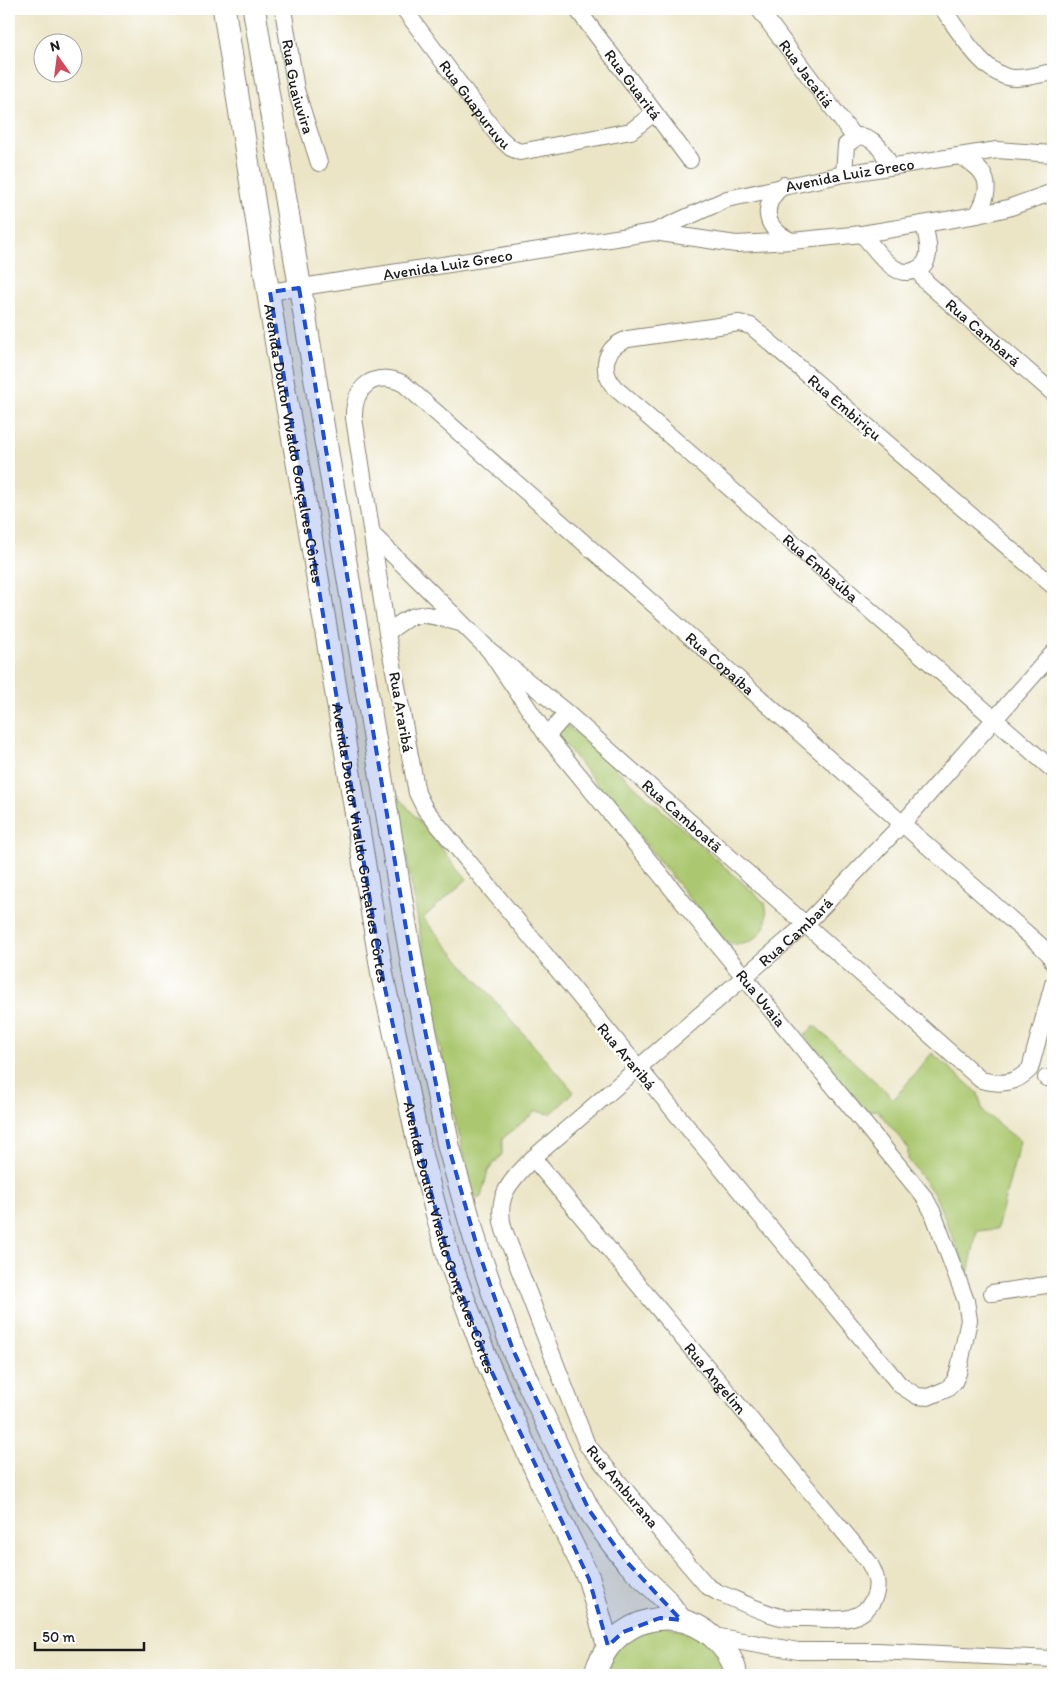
<svg xmlns="http://www.w3.org/2000/svg" width="1062" height="1684" font-family="Itim,sans-serif">
	<style>
		.green { fill: #abc86f; stroke: #647246 }
		.lines { fill: none; stroke-linecap: round; stroke-linejoin: round }
		.minor-casing { stroke: #848071; stroke-width: 18 }
		.secondary-casing { stroke: #848071; stroke-width: 24 }
		.minor { stroke: #fff; stroke-width: 16 }
		.secondary { stroke: #fff; stroke-width: 22 }
		.marked { fill: #1d4ed8; fill-opacity: 0.2; stroke: #1d4ed8; stroke-width: 4; stroke-dasharray: 10 6; stroke-linejoin: round }
		.labels { text-anchor: middle; stroke-width: 5; stroke-linejoin: round; paint-order: stroke }
		.street-label { font-size: 16px; fill: #1c1c1c; stroke: #fff }
	</style>
	<rect width="100%" height="100%" fill="#fff"/>
	<filter id="ink" filterUnits="userSpaceOnUse"><feTurbulence type="fractalNoise" baseFrequency=".02" numOctaves="2"/><feDisplacementMap in="SourceGraphic" scale="10" xChannelSelector="R" yChannelSelector="G"/><feConvolveMatrix kernelMatrix="1 2 1 2 8 2 1 2 1" color-interpolation-filters="sRGB"/></filter>
	<filter id="wash" filterUnits="userSpaceOnUse"><feTurbulence type="fractalNoise" baseFrequency=".0096" numOctaves="4" result="noise"/><feDisplacementMap in="SourceGraphic" scale="20" xChannelSelector="R" yChannelSelector="G"/><feGaussianBlur stdDeviation="1.12" result="paint"/><feColorMatrix in="noise" values="0 0 0 0 0 0 0 0 0 0 0 0 0 0 0 0 0 1.4 0 .05"/><feComposite in="paint" operator="in"/></filter>
	<g filter="url(#wash)">
		<rect width="100%" height="100%" fill="#ebe5c6"/>
		<path class="green" d="M565 725 568 726 765 903C773 930 752 950 726 943L557 735Z
			M395 792 467 879 423 918 574 1092 551 1114 536 1111 502 1139V1154L488 1171 481 1197 475 1200 451 1107Z
			M815 1026 894 1099 932 1053 978 1093 983 1112 1020 1141 997 1229 977 1231 968 1274 935 1195 908 1159V1148L877 1110 866 1111 804 1035Z
			M661 1624 707 1639 729 1675H601L617 1645Z"/>
	</g>
	<g filter="url(#ink)">
		<g class="lines">
			<defs>
				<g id="minor">
					<path id="s1" d="M283 9 296 90 319 163"/>
					<path id="s2" d="M404 9 499 137 511 148 520 152 631 131 654 113"/>
					<path id="s3" d="M577 9 690 160"/>
					<path id="s4" d="M759 9 854 137"/>
					<path d="M943 9C959 31 985 78 1015 78 1028 78 1041 74 1053 72"/>
					<path d="M959 156C989 170 994 187 977 215"/>
					<path d="M844 174 846 145 859 136C876 137 883 153 891 166"/>
					<path d="M784 185C759 205 764 229 792 241"/>
					<path d="M654 232 736 244 792 241 862 234 977 215 1008 208 1053 192"/>
					<path d="M862 234C872 245 882 260 894 268 900 272 906 273 913 271 935 265 928 241 924 224"/>
					<path id="s5" d="M917 269 926 282 1053 393"/>
					<path id="s6" d="M270 292 654 232 727 199 844 174 997 150 1053 154"/>
					<path id="s7" d="M373 535 489 650 567 713 981 1080C1002 1085 1015 1084 1030 1069L1053 984"/>
					<path id="s8" d="M1053 586 751 326 739 323 628 339C605 347 599 368 614 387L1053 770"/>
					<path d="M387 633C418 607 424 614 460 623"/>
					<path id="s9" d="M489 650 547 736 925 1198 933 1213 966 1301 969 1320 958 1373 954 1382 947 1389 928 1397 917 1396 900 1385 425 809 417 793 387 633 354 418C353 387 374 369 404 384L1041 946 1050 955 1053 963"/>
					<path d="M547 736 567 713"/>
					<path d="M1046 1078H1053"/>
					<path id="s10" d="M533 1158 868 1561C876 1574 880 1586 873 1600 860 1625 831 1619 808 1618 799 1618 789 1618 781 1617 760 1612 737 1600 717 1592L707 1586 587 1445 504 1230C494 1196 511 1181 533 1158L806 924 903 823 1053 653"/>
					<path d="M992 1293 1053 1284"/>
					<path d="M714 1636 798 1651H877L1053 1659"/>
				</g>
				<g id="secondary">
					<path id="s11" d="M224 9 278 355 310 532 383 979 421 1155 449 1259 489 1366 543 1486 589 1579 608 1646"/>
					<path d="M254 9 414 976 449 1148 478 1250 513 1350 570 1473 589 1510 611 1542 626 1561 666 1600 681 1620"/>
					<path d="M595 1675C610 1617 681 1598 721 1645 728 1653 735 1664 736 1675"/>
				</g>
			</defs>
			<use href="#minor" class="minor-casing"/>
			<use href="#secondary" class="secondary-casing"/>
			<use href="#minor" class="minor"/>
			<use href="#secondary" class="secondary"/>
		</g>
	</g>
	<path class="marked" d="M299 288 414 976 449 1148 478 1250 513 1350 589 1510 626 1561 681 1620 660 1618 623 1632 608 1646 589 1579 489 1366 449 1259 421 1155 383 979 270 292Z"/>
	<g class="labels">
		<g class="street-label">
			<text dy="6" stroke="none"><textPath href="#s4" startOffset="80">Rua Jacatiá</textPath></text>
			<text dy="6" stroke="none"><textPath href="#s3" startOffset="94">Rua Guaritá</textPath></text>
			<text dy="6" stroke="none"><textPath href="#s1" startOffset="79">Rua Guaiuvira</textPath></text>
			<text dy="6" stroke="none"><textPath href="#s2" startOffset="119">Rua Guapuruvu</textPath></text>
			<text dy="6" stroke="none"><textPath href="#s6" startOffset="594">Avenida Luiz Greco</textPath></text>
			<text dy="6" stroke="none"><textPath href="#s6" startOffset="180">Avenida Luiz Greco</textPath></text>
			<text dy="6" stroke="none"><textPath href="#s5" startOffset="92">Rua Cambará</textPath></text>
			<text transform="translate(845 407) rotate(41)" y="6">Rua Embiriçu</text>
			<text dy="6" stroke="none"><textPath href="#s11" startOffset="440">Avenida Doutor Vivaldo Gonçalves Côrtes</textPath></text>
			<text dy="6" stroke="none"><textPath href="#s8" startOffset="858">Rua Embaúba</textPath></text>
			<text dy="6" stroke="none"><textPath href="#s9" startOffset="2600">Rua Copaíba</textPath></text>
			<text transform="translate(402 712) rotate(80)" y="6">Rua Araribá</text>
			<text dy="6" stroke="none"><textPath href="#s7" startOffset="418">Rua Camboatã</textPath></text>
			<text dy="6" stroke="none"><textPath href="#s11" startOffset="845">Avenida Doutor Vivaldo Gonçalves Côrtes</textPath></text>
			<text dy="6" stroke="none"><textPath href="#s10" startOffset="1590">Rua Cambará</textPath></text>
			<text dy="6" stroke="none"><textPath href="#s9" startOffset="442">Rua Uvaia</textPath></text>
			<text transform="translate(627 1056) rotate(50)" y="6">Rua Araribá</text>
			<text dy="6" stroke="none"><textPath href="#s11" startOffset="1250">Avenida Doutor Vivaldo Gonçalves Côrtes</textPath></text>
			<text dy="6" stroke="none"><textPath href="#s10" startOffset="286">Rua Angelim</textPath></text>
			<text transform="translate(623 1486) rotate(50)" y="6">Rua Amburana</text>
		</g>
	</g>
	<rect width="1062" height="1684" fill="none" stroke="#fff" stroke-width="30"/>
	<g transform="translate(58 58) rotate(346)"><circle r="24" fill="#ffffff" stroke="#a4a4a4"/>
	<path d="M0-4L9 19L0 12L-9 19Z" fill="#d1495b"/>
	<text y="-8" font-size="14" font-weight="bold" text-anchor="middle" fill="#1c1c1c">N</text>
	</g>
	<path d="M35 1642v8h109v-8" fill="none" stroke="#1c1c1c" stroke-width="2.5"/>
	<text x="42" y="1642" font-size="15" fill="#1c1c1c" stroke="#ffffff" stroke-width="4" paint-order="stroke">50 m</text>
</svg>
